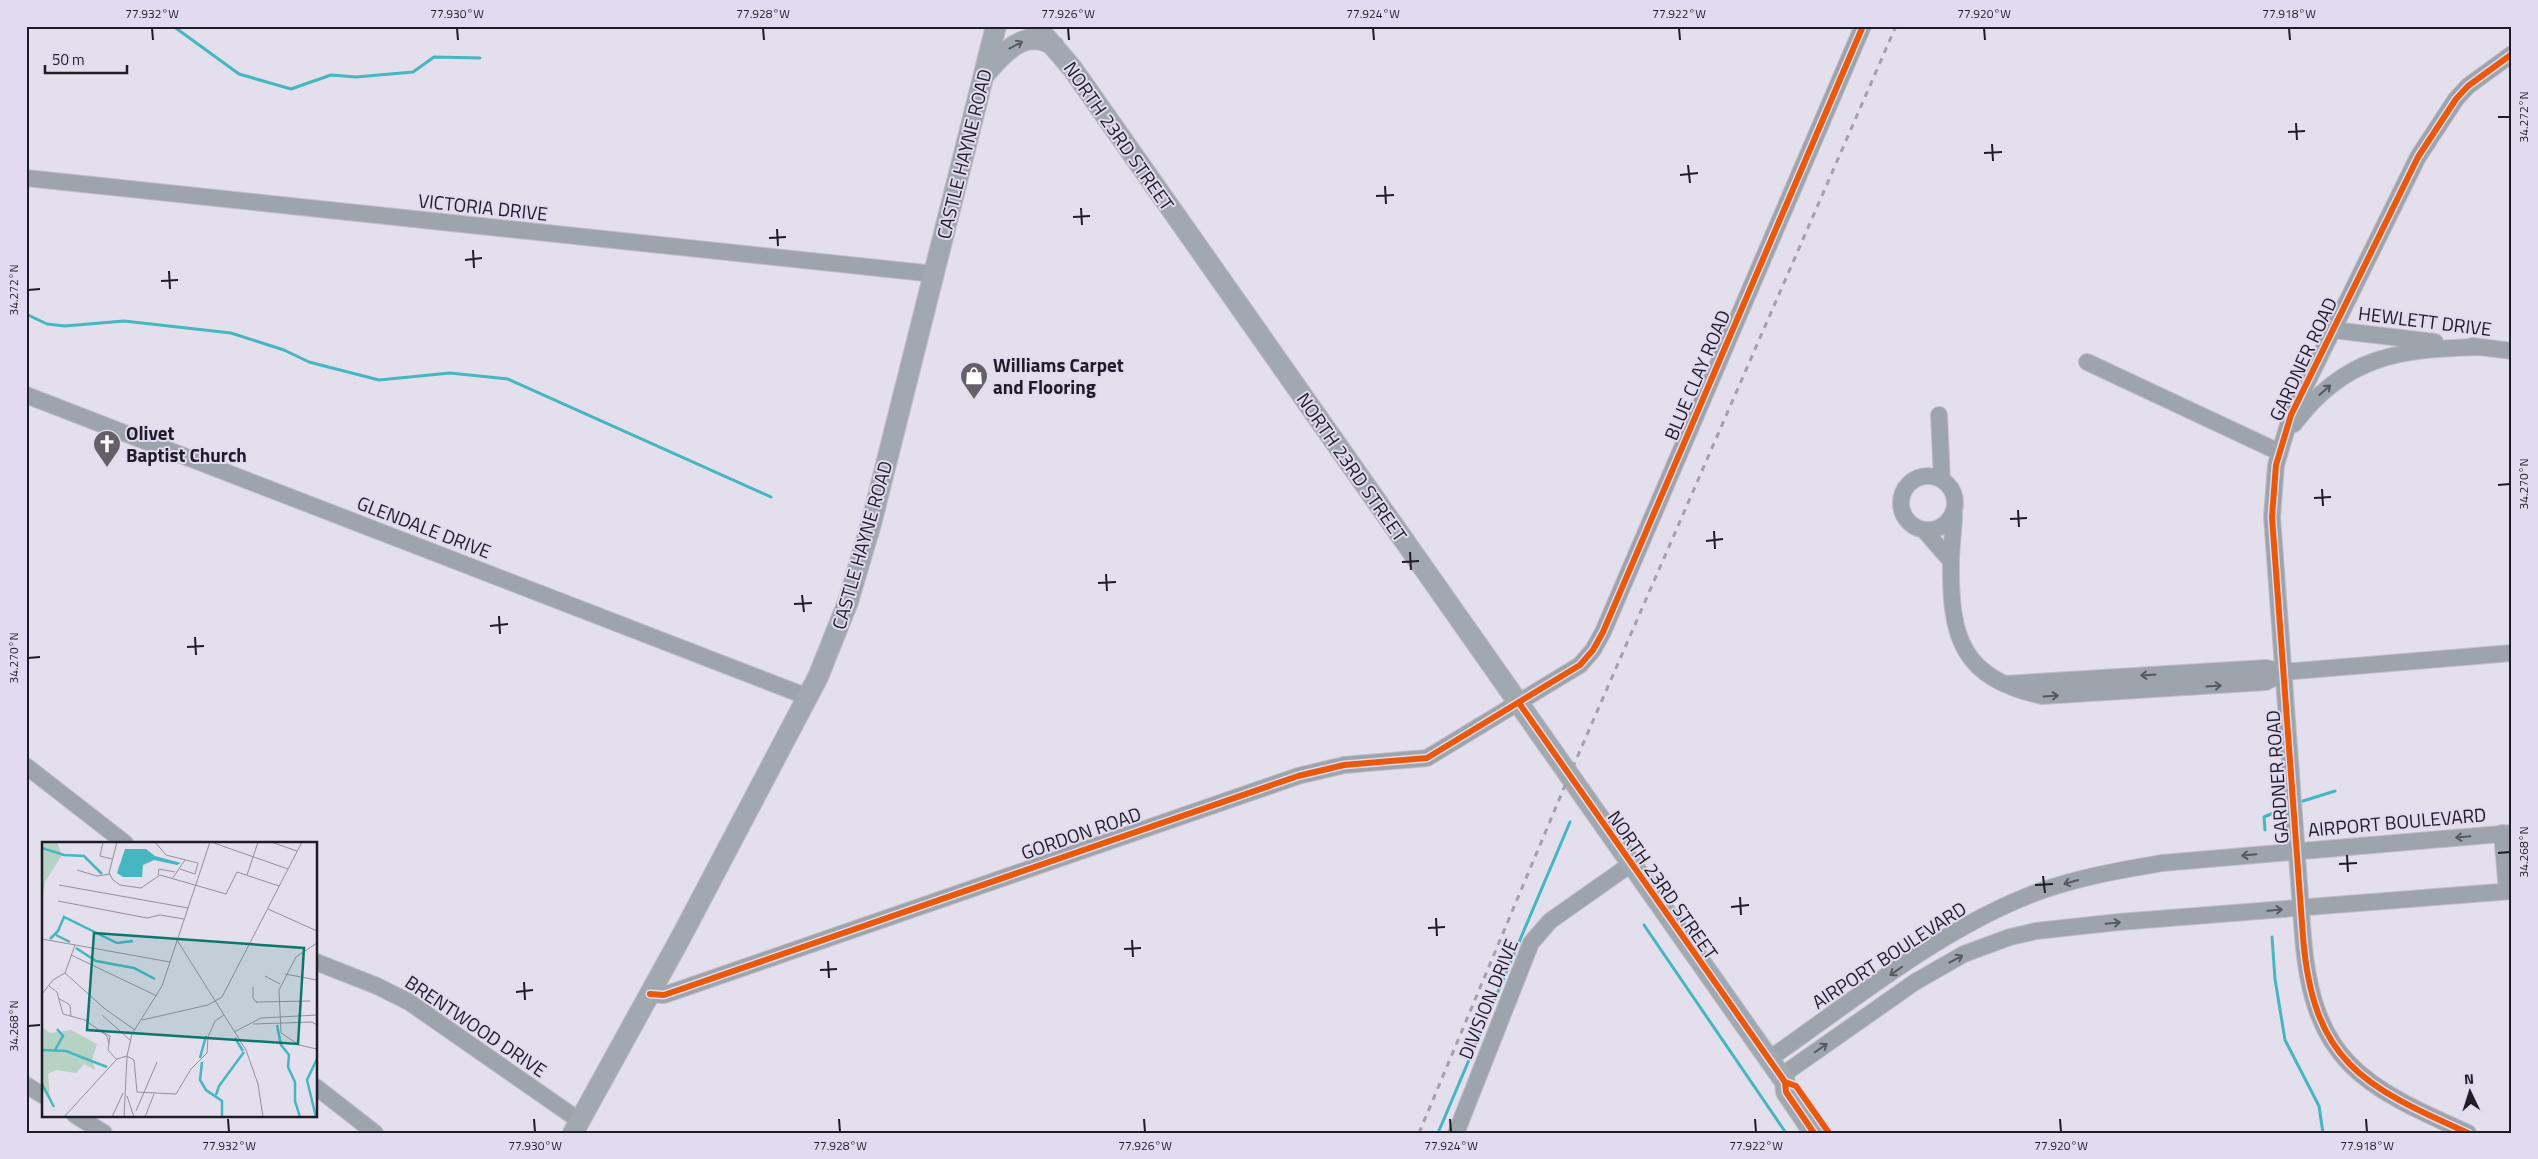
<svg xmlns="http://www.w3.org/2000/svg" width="2538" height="1159" font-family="'Titillium Web',sans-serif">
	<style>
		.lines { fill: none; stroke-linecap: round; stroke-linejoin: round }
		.stream { stroke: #46b6c0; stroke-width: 3 }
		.minor-casing { stroke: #c0bdc7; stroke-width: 18 }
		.major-casing { stroke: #c0bdc7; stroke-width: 22 }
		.minor { stroke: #9da4ab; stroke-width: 16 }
		.major { stroke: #a2a8b0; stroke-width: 20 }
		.rail { stroke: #a0a3ab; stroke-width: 3; stroke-dasharray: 6 6; stroke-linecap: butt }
		.cycleway-casing { stroke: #e2daf1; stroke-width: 9 }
		.cycleway { stroke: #e8590c; stroke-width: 6 }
		.oneway { stroke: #595b63 }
		.oneway2 { stroke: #575961 }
		.ticks { fill: none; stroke: #1e1c24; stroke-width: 2 }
		.labels { text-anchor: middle; stroke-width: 4; stroke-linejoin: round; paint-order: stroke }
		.street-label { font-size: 19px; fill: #1e1c24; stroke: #e2daf1 }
		.poi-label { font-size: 19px; font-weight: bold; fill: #1e1c24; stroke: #e2daf1; text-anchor: start }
		.inset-river { fill: none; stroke: #46b6c0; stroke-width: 2.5 }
		.inset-road { fill: none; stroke: #94919c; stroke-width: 1 }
		.view { fill: #0f766e; fill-opacity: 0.15; stroke: #0f766e; stroke-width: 2.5 }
		.inset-edge { fill: none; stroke: #1e1c24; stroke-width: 2.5 }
		.neatline { fill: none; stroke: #1e1c24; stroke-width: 2 }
		.ticks-label { font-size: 12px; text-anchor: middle; fill: #1e1c24 }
	</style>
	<rect width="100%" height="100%" fill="#e3dfec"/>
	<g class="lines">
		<path class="stream" d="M173 26 239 74 291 89 331 75 356 77 413 72 434 57 480 58
			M26 314 47 324 65 326 124 321 231 333 284 350 309 362 379 380 450 373 508 379 771 497
			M2303 801 2335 791
			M2265 830 2264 817 2285 808
			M1644 925 1786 1133
			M2272 937 2275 979 2285 1040 2319 1106 2323 1133
			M1438 1133 1570 822"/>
		<defs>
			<path id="minor" d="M26 178 935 274
				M2333 330 2435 342
				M2472 346 2512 351
				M2087 362 2279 452
				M26 395 808 697
				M1939 415 1942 480
				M2294 424C2345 355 2401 349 2481 347
				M1901 503a27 27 0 1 1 54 0a27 27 0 1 1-54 0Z
				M1954 513C1954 529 1951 546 1951 562 1950 639 1962 678 2042 696L2266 682 2284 672
				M1924 530 1951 561
				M2005 684 2266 668 2284 672 2512 653
				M26 766 125 843
				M2502 833 2507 891
				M316 962 377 986 409 1002 580 1121
				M650 994 664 995 1298 776 1344 765 1427 758 1580 665 1593 650 1603 632 1863 26
				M1769 1059C1850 1003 1934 934 2025 897 2069 879 2115 871 2162 863L2512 833
				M1781 1076 1915 982 1964 954 2010 937 2036 931 2119 922 2512 891
				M26 1085 44 1096
				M316 1087 375 1133
				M75 1115 104 1133
				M1456 1133 1531 943 1550 921 1631 864
				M2468 1133C2362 1086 2313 1061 2303 937L2272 517 2276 465 2291 415 2418 157 2456 99 2468 86 2512 54"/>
			<path id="major" d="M1036 26 1072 68 1785 1082 1786 1092 1814 1133
				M985 74C1002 54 1026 26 1054 46
				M573 1133 680 939 818 677 848 602 871 524 996 26"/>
		</defs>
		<use href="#minor" class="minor-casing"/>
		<use href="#major" class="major-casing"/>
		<use href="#minor" class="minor"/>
		<use href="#major" class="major"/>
		<path class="rail" d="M1419 1133 1569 776 1896 26"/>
		<defs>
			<path id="cycleway" d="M1519 703 1785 1082 1786 1092 1814 1133
				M650 994 664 995 1298 776 1344 765 1427 758 1580 665 1593 650 1603 632 1863 26
				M1785 1082 1796 1086 1829 1133
				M2468 1133C2362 1086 2313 1061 2303 937L2272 517 2276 465 2291 415 2418 157 2456 99 2468 86 2512 54"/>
		</defs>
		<use href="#cycleway" class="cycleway-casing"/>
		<use href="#cycleway" class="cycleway"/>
	</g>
	<defs><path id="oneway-shaft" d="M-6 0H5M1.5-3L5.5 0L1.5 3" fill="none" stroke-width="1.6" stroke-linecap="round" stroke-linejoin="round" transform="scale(1.25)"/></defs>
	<use class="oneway" href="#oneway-shaft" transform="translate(1016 45) rotate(-28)"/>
	<g class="oneway2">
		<use href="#oneway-shaft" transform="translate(2325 390) rotate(-41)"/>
		<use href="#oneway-shaft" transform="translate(2148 675) rotate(176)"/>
		<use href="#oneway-shaft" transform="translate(2214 686) rotate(-4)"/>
		<use href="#oneway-shaft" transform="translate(2051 696) rotate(-4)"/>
		<use href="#oneway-shaft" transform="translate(2463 837) rotate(175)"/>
		<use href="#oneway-shaft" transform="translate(2249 855) rotate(175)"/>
		<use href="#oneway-shaft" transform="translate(2071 882) rotate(164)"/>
		<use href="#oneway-shaft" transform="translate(2275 910) rotate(-5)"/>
		<use href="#oneway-shaft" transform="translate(2113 923) rotate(-5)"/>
		<use href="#oneway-shaft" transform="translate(1956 959) rotate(-28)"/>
		<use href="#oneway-shaft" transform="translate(1896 971) rotate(145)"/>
		<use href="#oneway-shaft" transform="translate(1821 1048) rotate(-35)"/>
	</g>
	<path class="ticks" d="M152 28 153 40M457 28 458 40M763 28 764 40M1068 28 1069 40M1373 28 1374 40M1679 28 1680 40M1984 28 1985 40M2289 28 2290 40M2498 117H2510M2296 123 2297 140M2288 132 2305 131M1992 144 1993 161M1984 153 2002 152M1688 165 1690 183M1680 175 1698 173M1385 186 1386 204M1376 196 1394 195M1081 208 1082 225M1073 217 1090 216M777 229 778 246M769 238 786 237M473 250 474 268M465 260 482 258M169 271 170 289M161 281 178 280M28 290 40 289M2498 485 2510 484M2322 489 2323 506M2314 498 2331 497M2018 510 2019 527M2010 519 2027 518M1714 531 1715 549M1706 541 1723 539M1410 552 1411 570M1402 562 1419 561M1106 574 1107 591M1098 583 1116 582M802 595 804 612M794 604 812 603M499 616 500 634M490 626 508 624M195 637 196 655M187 647 204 646M28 658 40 657M2498 853 2510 852M2347 855 2348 872M2339 864 2357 863M2043 876 2045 893M2035 885 2053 884M1740 897 1741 915M1731 907 1749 905M1436 918 1437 936M1428 928 1445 927M1132 940 1133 957M1124 949 1141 948M828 961 829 978M820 970 837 969M524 982 525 1000M516 992 533 990M28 1026 40 1025M228 1119 229 1132M534 1119 535 1132M839 1119 840 1132M1144 1119 1145 1132M1450 1119 1451 1132M1755 1119 1756 1132M2060 1119 2061 1132M2366 1119 2367 1132"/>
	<defs>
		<symbol id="shop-pin" viewBox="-11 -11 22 30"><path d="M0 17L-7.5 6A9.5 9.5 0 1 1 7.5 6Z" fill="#63606a" stroke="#e2daf1"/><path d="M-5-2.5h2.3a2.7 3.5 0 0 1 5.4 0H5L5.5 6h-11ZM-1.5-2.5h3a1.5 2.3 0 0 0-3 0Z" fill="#fff"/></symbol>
		<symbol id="church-pin" viewBox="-11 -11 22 30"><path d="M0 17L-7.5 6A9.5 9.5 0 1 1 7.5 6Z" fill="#63606a" stroke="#e2daf1"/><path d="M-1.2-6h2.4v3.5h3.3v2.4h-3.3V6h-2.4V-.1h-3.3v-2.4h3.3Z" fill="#fff"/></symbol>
	</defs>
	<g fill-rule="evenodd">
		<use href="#shop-pin" x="958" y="360" width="32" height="43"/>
		<use href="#church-pin" x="91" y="428" width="32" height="43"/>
	</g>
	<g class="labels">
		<g class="street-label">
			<text transform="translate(1119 136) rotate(55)" y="7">NORTH 23RD STREET</text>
			<text transform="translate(964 154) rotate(-76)" y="7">CASTLE HAYNE ROAD</text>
			<text transform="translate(483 207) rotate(6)" y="7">VICTORIA DRIVE</text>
			<text transform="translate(2425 321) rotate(7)" y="7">HEWLETT DRIVE</text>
			<text transform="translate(2303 359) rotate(-65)" y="7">GARDNER ROAD</text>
			<text transform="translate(1697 375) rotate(-67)" y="7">BLUE CLAY ROAD</text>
			<text transform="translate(1352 467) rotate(55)" y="7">NORTH 23RD STREET</text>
			<text transform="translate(424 527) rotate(21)" y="7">GLENDALE DRIVE</text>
			<text transform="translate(862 545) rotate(-74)" y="7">CASTLE HAYNE ROAD</text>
			<text transform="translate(2277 777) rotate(-94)" y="7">GARDNER ROAD</text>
			<text transform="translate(2397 822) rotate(-5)" y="7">AIRPORT BOULEVARD</text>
			<text transform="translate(1081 833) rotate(-19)" y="7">GORDON ROAD</text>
			<text transform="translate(1663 885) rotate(55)" y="7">NORTH 23RD STREET</text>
			<text transform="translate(1889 955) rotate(-33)" y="7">AIRPORT BOULEVARD</text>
			<text transform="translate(1488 999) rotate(-68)" y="7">DIVISION DRIVE</text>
			<text transform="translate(476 1026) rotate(34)" y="7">BRENTWOOD DRIVE</text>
		</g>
		<g class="poi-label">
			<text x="993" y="372">Williams Carpet<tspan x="993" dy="22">and Flooring</tspan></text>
			<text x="126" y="440">Olivet<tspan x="126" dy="22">Baptist Church</tspan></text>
		</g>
	</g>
	<g transform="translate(42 842)">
		<rect width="275" height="275" fill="#e3dfec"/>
		<path d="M0 0H15L20 13 3 40 0 61ZM0 185 8 191 29 188 55 202 50 218 53 228 42 222 34 231 14 228 6 232 8 258 0 248Z" fill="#b5d2c5"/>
		<path d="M83 7H104L113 14 139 21 135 23 112 18 101 23 100 35H81L75 31Z" fill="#46b6c0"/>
		<path class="inset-river" d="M0 6 22 13 42 14 60 32M14 93 28 100M8 97 16 89 22 75 75 101 91 99M34 106 54 119 92 126 113 137M235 183 239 203 247 213 246 225 253 240V259L258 275M193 196 201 209M0 208 24 209 65 225M13 208 21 194 15 187M158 216 164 194M160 220 158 238 164 248 180 259V275M0 242 12 265M174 253 177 244 202 210M274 275 265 238 275 217"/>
		<path class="inset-road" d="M61 0 58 14 70 17M75 0 67 31 71 38 78 43 99 46 118 33 184 52 195 30 237 44M113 0 124 13 156 21 153 32 138 27M169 0 246 27M229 0 255 9M35 28 55 34 68 32M116 33 117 27 133 30M205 33 216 0M130 37 143 18M17 43 146 66M16 59 105 76 118 73 142 77M226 67 275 89M0 97 128 120M135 98 204 208 216 242 221 275M275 101 254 115 237 148 239 191 257 203 275 207M29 113 115 154M23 131 63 167 93 188M23 131 33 103M243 132 275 138M223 134 238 142M7 144 15 150 21 172 43 178 65 194 67 202M211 145V156L215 161M0 152 11 138 23 131M16 156 28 163 29 174M214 160 268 159M60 173 88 198M100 178 166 163 180 155 260 0M211 182 270 180 275 183M59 189 68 194 66 208 75 218M192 190 219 176 275 173M85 214 92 218 95 250 134 252 149 227 165 211 166 195 173 179 182 173M85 254 92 275M94 269 115 220M22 275 75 217 85 214 90 192 120 144 168 0M70 275 81 251M82 275 85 214M103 275 112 252"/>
		<path class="view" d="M52 91 262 106 256 202 45 188Z"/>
		<rect width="275" height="275" class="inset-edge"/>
	</g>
	<rect width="2538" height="1159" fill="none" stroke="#e2daf1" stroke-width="55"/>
	<g transform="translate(2470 1092) rotate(356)" stroke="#e2daf1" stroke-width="4" paint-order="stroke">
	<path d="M0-4L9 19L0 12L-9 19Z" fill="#1e1c24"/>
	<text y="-8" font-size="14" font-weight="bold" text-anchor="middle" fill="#1e1c24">N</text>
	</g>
	<path d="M45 65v8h82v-8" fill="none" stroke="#1e1c24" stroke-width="2.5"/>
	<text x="52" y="65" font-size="15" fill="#1e1c24" stroke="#e2daf1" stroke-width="4" paint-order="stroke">50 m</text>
	<rect x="28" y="28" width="2482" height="1104" class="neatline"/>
	<g class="ticks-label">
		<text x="152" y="18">77.932°W</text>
		<text x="457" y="18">77.930°W</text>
		<text x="763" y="18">77.928°W</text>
		<text x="1068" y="18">77.926°W</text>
		<text x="1373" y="18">77.924°W</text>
		<text x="1679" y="18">77.922°W</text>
		<text x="1984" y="18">77.920°W</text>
		<text x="2289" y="18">77.918°W</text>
		<text transform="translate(2524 117) rotate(-90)" y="4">34.272°N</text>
		<text transform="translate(14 290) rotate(-90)" y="4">34.272°N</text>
		<text transform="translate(2524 484) rotate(-90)" y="4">34.270°N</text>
		<text transform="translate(14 658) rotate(-90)" y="4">34.270°N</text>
		<text transform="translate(2524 852) rotate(-90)" y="4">34.268°N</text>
		<text transform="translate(14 1026) rotate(-90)" y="4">34.268°N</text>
		<text x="229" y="1150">77.932°W</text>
		<text x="535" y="1150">77.930°W</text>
		<text x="840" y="1150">77.928°W</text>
		<text x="1145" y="1150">77.926°W</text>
		<text x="1451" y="1150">77.924°W</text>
		<text x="1756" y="1150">77.922°W</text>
		<text x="2061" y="1150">77.920°W</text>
		<text x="2367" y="1150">77.918°W</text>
	</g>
</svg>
